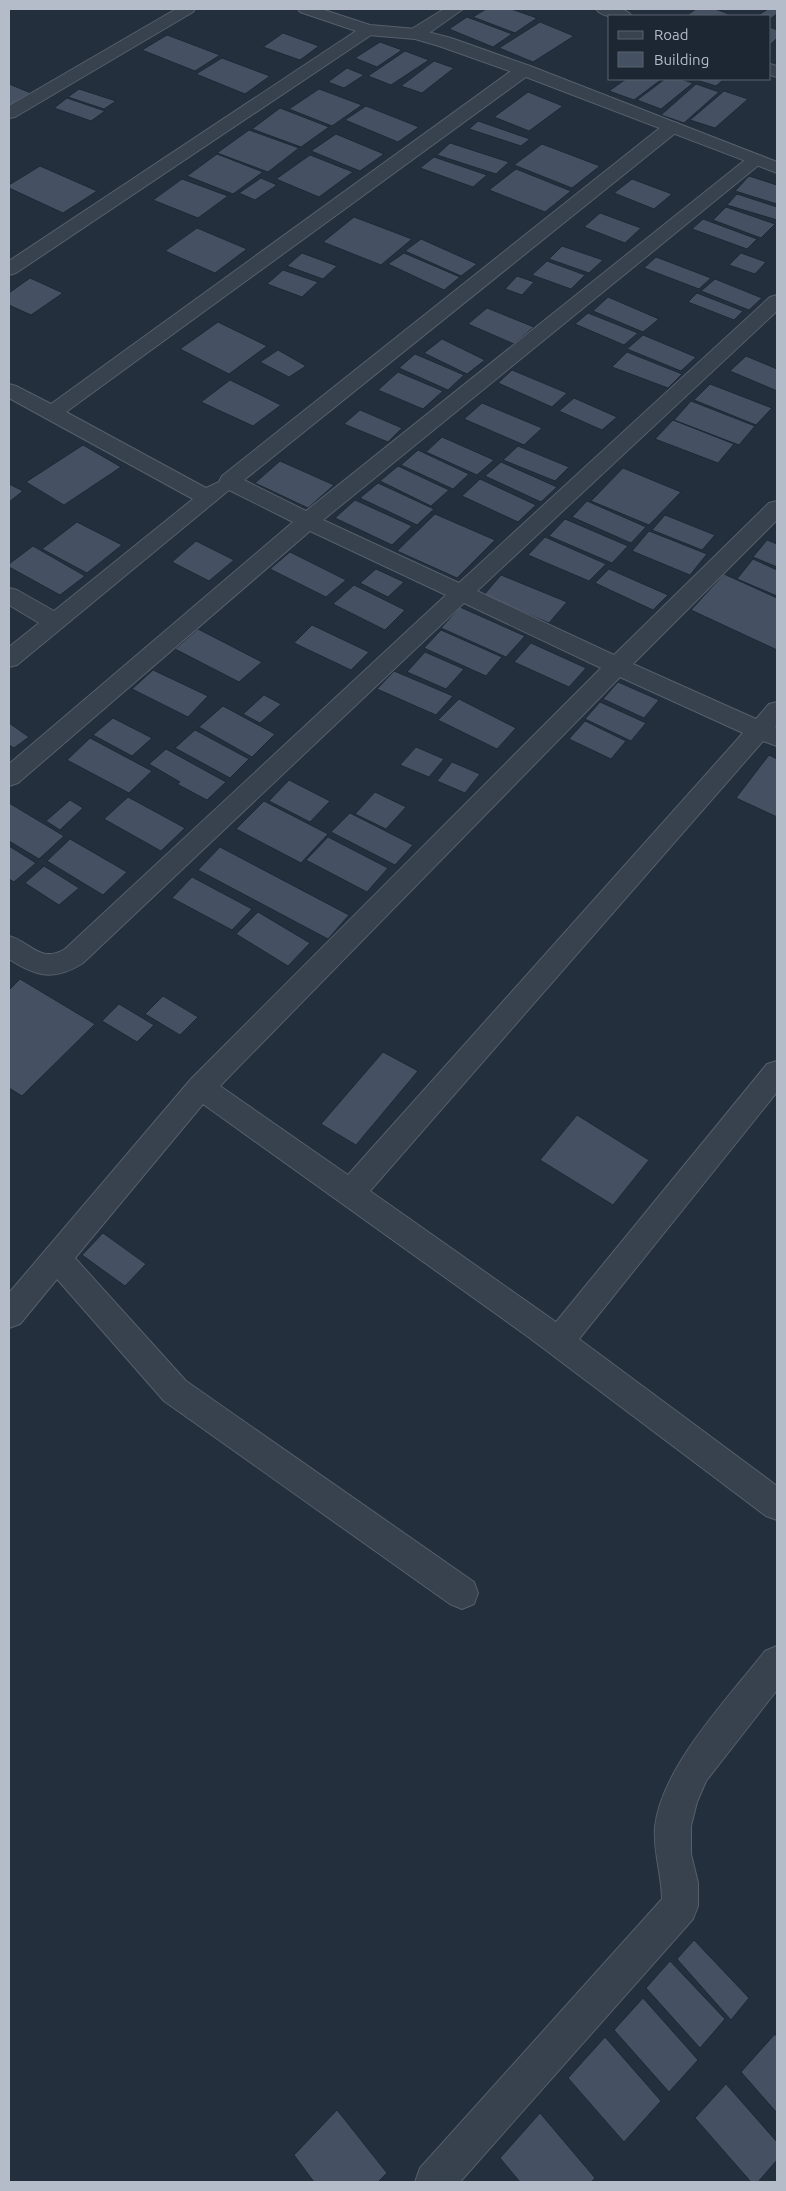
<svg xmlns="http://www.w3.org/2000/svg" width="786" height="2191" font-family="Ubuntu,sans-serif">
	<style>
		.building { fill: #455162; stroke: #1f2835 }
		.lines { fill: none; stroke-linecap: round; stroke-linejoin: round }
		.minor-casing { stroke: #565f6c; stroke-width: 2 }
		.tertiary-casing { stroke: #565f6c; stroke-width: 2 }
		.minor { fill: #38414e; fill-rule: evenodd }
		.tertiary { fill: #38414e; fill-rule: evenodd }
	</style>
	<rect width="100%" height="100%" fill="#242f3e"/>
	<path class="building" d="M486 9H511L537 18 515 33 473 17Z
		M696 9H715L732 15 686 16Z
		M768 9H777V14L770 19V16H757Z
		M467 17 512 34 493 47 449 29Z
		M540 22 574 36 533 62 499 48Z
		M770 27 777 30V38L770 45Z
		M283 33 319 46 300 60 263 47Z
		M167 35 220 55 195 71 142 50Z
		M380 42 402 50 377 67 355 58Z
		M405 51 429 60 391 85 368 76Z
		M222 58 270 76 245 94 196 74Z
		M434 61 454 68 422 93 401 86Z
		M347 68 364 75 344 88 328 82Z
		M626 79H662L634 100 609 91Z
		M665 79H680L693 83 661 109 637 100Z
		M693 79H724L716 86Z
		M9 84 31 93 9 106Z
		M696 84 719 92 684 123 661 115Z
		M79 89 116 101 104 109 68 97Z
		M319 89 362 105 332 126 289 109Z
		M724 91 748 99 715 128 690 120Z
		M528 92 563 106 529 131 494 117Z
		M67 98 105 111 91 121 54 108Z
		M366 106 419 127 398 142 345 120Z
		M280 108 329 127 301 147 252 129Z
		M478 121 530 139 521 146 469 129Z
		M249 130 299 148 268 172 217 153Z
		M336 134 384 154 360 171 311 151Z
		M450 143 509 162 496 174 437 155Z
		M542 144 600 166 572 188 514 165Z
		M217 154 263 172 233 194 187 176Z
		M310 155 353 172 319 197 276 179Z
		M434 157 487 175 473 187 420 168Z
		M40 166 97 191 63 213 9 188V185Z
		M516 169 571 191 545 212 489 190Z
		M749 176 777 185V204L735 191Z
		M261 178 277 185 255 200 239 193Z
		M182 179 228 196 198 218 153 200Z
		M632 179 672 194 654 209 614 193Z
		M737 194 777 207V220L727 205Z
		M726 207 775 224 761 238 713 220Z
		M600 213 641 228 625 243 584 227Z
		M354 217 412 239 381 265 323 242Z
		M703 219 757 239 747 249 692 229Z
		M197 228 247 249 215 273 165 251Z
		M421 239 477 264 461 276 405 251Z
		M562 246 603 260 589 273 549 259Z
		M302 253 337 266 323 279 287 266Z
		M404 253 460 277 444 290 388 264Z
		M741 253 766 262 755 274 729 265Z
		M656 257 711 278 699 289 644 268Z
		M547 261 585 275 571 289 532 275Z
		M283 270 318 282 302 297 267 284Z
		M517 276 534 282 522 295 505 289Z
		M30 278 63 293 31 315 9 305V293Z
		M715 279 762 298 749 310 701 291Z
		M697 293 743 311 734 320 688 302Z
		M608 297 659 319 643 332 593 311Z
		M487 308 534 327 514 344 468 324Z
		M588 313 638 333 624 345 575 324Z
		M218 322 267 346 229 374 180 349Z
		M643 335 696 357 681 371 627 349Z
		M442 339 485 360 467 374 424 353Z
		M278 350 306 366 289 377 260 362Z
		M627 352 682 374 668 388 612 367Z
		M415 354 464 375 448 390 399 368Z
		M746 356 777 369V391L730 371Z
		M512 370 567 393 552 407 498 383Z
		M398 372 443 391 423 409 378 390Z
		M230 380 281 405 253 426 201 402Z
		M710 384 772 408 756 425 694 400Z
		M574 398 617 417 602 430 559 411Z
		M691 401 755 426 739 445 674 420Z
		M482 403 542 428 524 445 464 419Z
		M360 410 402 428 388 442 344 424Z
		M673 420 734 444 718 463 655 439Z
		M442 437 494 460 477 475 426 452Z
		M83 445 121 467 64 505 26 482Z
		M518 446 569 467 555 481 503 460Z
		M418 450 469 474 453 489 401 465Z
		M280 461 334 485 308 508 255 483Z
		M501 462 557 487 541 502 485 476Z
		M398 466 449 490 431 506 380 481Z
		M623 468 681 492 649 525 591 501Z
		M480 479 536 505 518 522 462 496Z
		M378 483 434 509 417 525 360 498Z
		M9 484 23 491 9 502Z
		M355 500 412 526 392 545 335 518Z
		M587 501 646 527 631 543 572 517Z
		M435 514 495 540 457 578 397 551Z
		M665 515 715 535 702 550 652 530Z
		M565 519 628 546 612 563 549 536Z
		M77 522 122 545 87 573 42 549Z
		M649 531 707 554 690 575 632 551Z
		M545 537 606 564 589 581 528 555Z
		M767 540 777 544V567L753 557Z
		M196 541 234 560 209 581 172 562Z
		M33 546 85 576 60 595 9 567V564Z
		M290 552 346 580 326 597 270 569Z
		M753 559 777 570V596L737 579Z
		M376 569 404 582 388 597 360 583Z
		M609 569 668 595 653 610 595 583Z
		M724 574 777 598V650L691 610Z
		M501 575 567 602 549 623 483 596Z
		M354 585 405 610 385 630 333 604Z
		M460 607 525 636 506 657 441 628Z
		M312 625 369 652 351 670 294 643Z
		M198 629 262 662 239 682 175 649Z
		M441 630 502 657 486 676 424 648Z
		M531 643 586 668 569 687 514 662Z
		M425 652 464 669 446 689 407 672Z
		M153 670 208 696 188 717 132 689Z
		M394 671 453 696 436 715 377 689Z
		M618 682 659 700 644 718 603 699Z
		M264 695 281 704 260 723 243 714Z
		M459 699 516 728 497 749 438 720Z
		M600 702 646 723 631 741 585 719Z
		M223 706 275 734 252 757 199 727Z
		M113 718 152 738 132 756 93 735Z
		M585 721 626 741 611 759 569 739Z
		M9 723 29 737 14 748 9 745Z
		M195 730 249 759 230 778 175 748Z
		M90 738 152 771 129 793 67 760Z
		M416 747 444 759 429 777 400 765Z
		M166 749 226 782 207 800 177 784 180 782 149 764Z
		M769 755 777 759V817L736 798Z
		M452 762 480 774 465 793 437 781Z
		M289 780 330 801 310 822 269 801Z
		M375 792 406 807 386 829 355 814Z
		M128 797 185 828 161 851 104 819Z
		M70 800 83 808 60 830 46 821Z
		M264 801 328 834 301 863 236 829Z
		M9 803 64 836 39 859 9 841Z
		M350 813 413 845 395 865 331 832Z
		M328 837 388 868 367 892 306 860Z
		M70 839 127 872 103 895 47 861Z
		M9 846 36 863 14 882 9 879Z
		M220 847 349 915 328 939 198 870Z
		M44 866 79 888 59 905 25 883Z
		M192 877 252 909 232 930 172 898Z
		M258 912 310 943 288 966 236 934Z
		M20 979 95 1024 22 1096 9 1088V990Z
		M163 996 198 1017 180 1035 145 1014Z
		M119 1004 154 1025 137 1042 102 1021Z
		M383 1052 418 1071 356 1145 321 1124Z
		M577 1115 649 1160 613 1205 540 1160Z
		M103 1233 146 1264 125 1286 82 1255Z
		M694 1940 749 1998 731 2020 677 1959Z
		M670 1961 725 2019 700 2048 646 1988Z
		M643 1998 698 2060 669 2092 614 2030Z
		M775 2034 777 2037V2113L741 2072Z
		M605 2037 661 2101 624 2142 568 2078Z
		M726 2084 777 2142V2160L758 2182H751L695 2118Z
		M337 2110 387 2173 378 2182H314L294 2155Z
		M540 2113 595 2178 591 2182H520L500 2158Z"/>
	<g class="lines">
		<defs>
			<path id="minor" d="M176 9H195L193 12 15 117 9 118V106Z
				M444 9H463L422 38H410L408 34 410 30Z
				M596 9C607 8 625 6 632 16 621 17 603 19 596 9Z
				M368 25 374 27 376 30 374 33 16 273 9 275V261L362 27Z
				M770 64 777 66V77L770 75Z
				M524 65 530 66 532 70 530 74 66 412 206 488 219 482 222 476 666 123 672 122 678 123 681 127 678 131 244 480 306 511 750 156 756 155 762 156 765 160 323 520 459 583 770 297 777 295V311L477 591 614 655 769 503 777 501V520L633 664 756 719 769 704 777 702V725L775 727 777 728V746L763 741 370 1191 556 1322 767 1064 777 1061V1092L579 1339 777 1486V1520L766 1516 527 1336 203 1104 75 1258 186 1381 474 1582 478 1593 474 1604 462 1609 450 1604 164 1401 57 1279 20 1324 9 1328V1293L191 1079 601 668 464 603 83 963C55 981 36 977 9 959V936C31 942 40 964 65 949L446 595 310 531 18 783 9 786V764L293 522 229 490 17 665 9 667V647L39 623 9 605V588L17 590 54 611 193 499 9 398V384L16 386 51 404 518 66ZM620 677 743 733 348 1175 220 1086Z
				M777 1646V1690L706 1781 697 1802 691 1826V1854L698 1883V1906L693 1919 460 2182H415L420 2168 662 1899C662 1875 653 1852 655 1827 661 1768 729 1697 765 1651Z"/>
			<path id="tertiary" d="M298 9H321L370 25 416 29 451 38 530 66 777 162V173L518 74 439 46 415 39 368 35 300 12Z"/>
		</defs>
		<use href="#minor" class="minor-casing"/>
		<use href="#tertiary" class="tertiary-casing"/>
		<use href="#minor" class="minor"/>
		<use href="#tertiary" class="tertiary"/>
	</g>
	<rect width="786" height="2191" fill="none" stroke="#b4bcc9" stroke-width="20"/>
	<rect x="608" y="15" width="162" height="65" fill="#1d2633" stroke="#59626f"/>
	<rect x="618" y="31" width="25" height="8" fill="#38414e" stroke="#59626f"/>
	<text x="654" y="40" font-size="15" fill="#b4bcc9">Road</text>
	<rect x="618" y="52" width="25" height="15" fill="#455162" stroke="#59626f"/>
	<text x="654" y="65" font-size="15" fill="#b4bcc9">Building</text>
</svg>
